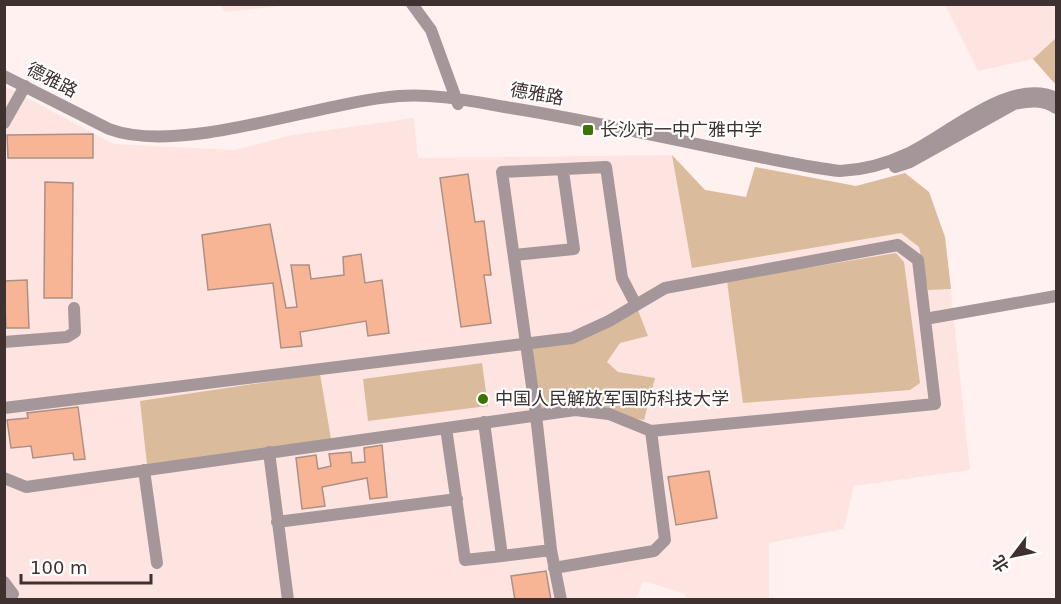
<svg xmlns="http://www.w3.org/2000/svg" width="1061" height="604" font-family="'DejaVu Sans','Noto Sans SC',sans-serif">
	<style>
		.built { fill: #fee4e1 }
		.green { fill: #dabc9c }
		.building { fill: #f7b595; stroke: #ac9084; stroke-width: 1.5 }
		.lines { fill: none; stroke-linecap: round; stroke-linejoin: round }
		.minor { stroke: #a49699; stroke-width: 12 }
		.poi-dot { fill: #3c7403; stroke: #fff; stroke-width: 2 }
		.labels { text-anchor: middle; stroke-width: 4.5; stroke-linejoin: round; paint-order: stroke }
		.street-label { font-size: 18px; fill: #3e3130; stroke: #fff }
		.poi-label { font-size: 18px; fill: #3e3130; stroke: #fff; text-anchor: start }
	</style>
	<rect width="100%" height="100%" fill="#fef1ef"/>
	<path class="built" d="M220 5H291L225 12Z
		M945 5H1056V38L1033 59 978 71Z
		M4 86 114 144 235 150 292 135 414 118 418 158 672 155 705 190 746 197 755 167 856 186 905 173 929 192 945 237 970 470 854 486 844 529 769 543V599H686L685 594 643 581 636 600 5 599Z"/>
	<path class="green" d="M1056 38V85L1033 59Z
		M672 155 705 190 746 197 755 167 856 186 905 173 929 192 945 237 951 289 928 290 919 247 901 233 692 268Z
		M896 253 904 262 920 383 910 390 743 403 727 281Z
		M636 305 648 336 620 343 607 362 618 372 655 378 644 420 609 414 536 415 525 341 572 338Z
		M482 363 488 406 368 421 363 379Z
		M320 374 331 439 147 465 140 401Z"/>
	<path class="building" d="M93 134V158H8L7 135Z
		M468 174 475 222 484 221 491 275H484L491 323 461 327 440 178Z
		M45 182 73 183 72 298H44Z
		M270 224 286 308 297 307 291 265H309L311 279 344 275 343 257 361 254 365 283 382 280 389 333 368 336 366 321 300 332 302 346 281 348 273 283 208 290 202 235Z
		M27 280 29 328H6L4 281Z
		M78 407 85 459 74 460 73 453 33 458 31 446 11 448 7 420 28 418 27 413Z
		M382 445 387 497 370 499 367 478 322 487 325 506 302 509 296 458 316 455 318 469 331 466 329 454 351 452 352 463 365 462 364 448Z
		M709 471 717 518 676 525 668 477Z
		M546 571 551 600H515L511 576Z"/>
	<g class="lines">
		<path class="minor" d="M412 4 431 30 458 104
			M4 76 109 129C181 156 318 102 399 96 435 93 475 102 511 108 594 121 677 141 760 157 786 162 813 168 840 171 862 170 886 164 907 154 948 135 1011 76 1056 98
			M4 123 25 86
			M895 167 910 162 1014 104C1029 101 1043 99 1056 108
			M514 255 574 249 563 171
			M925 319 1056 296
			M4 342 67 337 75 332 74 308
			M4 408 572 338 609 321 665 288 898 245 918 260 935 404 651 431
			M484 422 502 556 551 550
			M446 428 465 560 502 556
			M269 452 288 600
			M144 470 157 563
			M4 478 26 487 575 410 609 414 651 431 665 540 654 551 554 568
			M277 522 457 499
			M4 582 13 594 5 600
			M561 600 551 550 536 415 502 172 606 167 622 278 636 305"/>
	</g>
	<g class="poi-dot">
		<rect x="582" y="124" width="12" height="12" rx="3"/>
		<circle cx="483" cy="399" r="6"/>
	</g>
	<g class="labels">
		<g class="street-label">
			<text transform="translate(52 80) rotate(27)" y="6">德雅路</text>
			<text transform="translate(537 94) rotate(10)" y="6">德雅路</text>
		</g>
		<g class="poi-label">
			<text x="600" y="136">长沙市一中广雅中学</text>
			<text x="495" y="405">中国人民解放军国防科技大学</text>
		</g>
	</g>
	<rect width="1061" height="604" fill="none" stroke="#3e3130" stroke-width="12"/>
	<g transform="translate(1013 556) rotate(238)" stroke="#ffffff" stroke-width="4.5" paint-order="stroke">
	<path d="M0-4.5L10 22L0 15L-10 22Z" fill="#3e3130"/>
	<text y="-9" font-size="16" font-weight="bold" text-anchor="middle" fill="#3e3130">北</text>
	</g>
	<path d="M21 574v9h130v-9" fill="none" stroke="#3e3130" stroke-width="3"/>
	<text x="30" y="574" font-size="18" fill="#3e3130" stroke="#ffffff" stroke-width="4.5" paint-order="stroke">100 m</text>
</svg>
